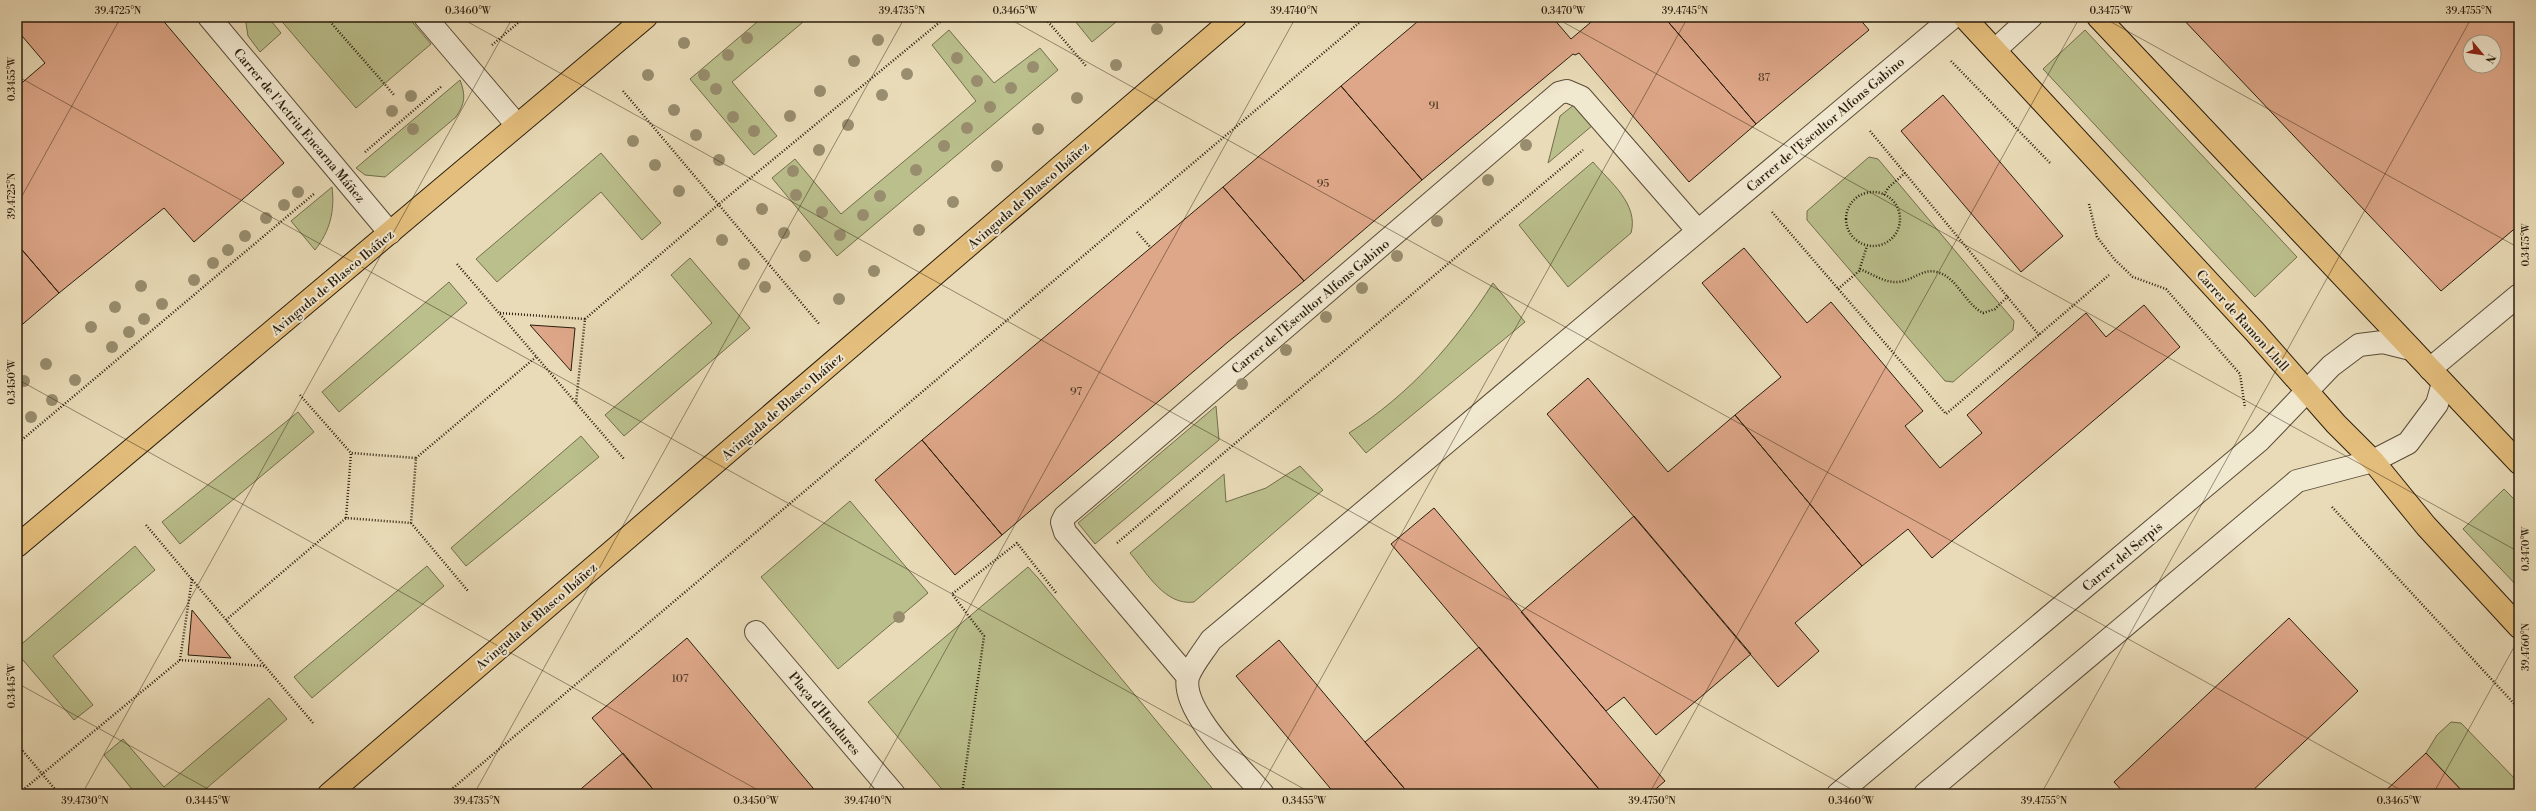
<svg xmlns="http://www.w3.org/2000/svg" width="2536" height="811" font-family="'Libre Bodoni',serif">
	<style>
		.green { fill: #babf8c; stroke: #726e4c }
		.building { fill: #dea789; stroke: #2a1d0d; fill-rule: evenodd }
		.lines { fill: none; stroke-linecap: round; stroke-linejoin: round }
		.minor-casing { stroke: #5a4c38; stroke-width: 24 }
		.major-casing { stroke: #2a1d0d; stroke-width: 24 }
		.path { stroke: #2a1d0d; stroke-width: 2.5; stroke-dasharray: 1 2; stroke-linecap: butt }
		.minor { stroke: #f1e8d0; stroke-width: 22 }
		.major { stroke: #e4be7c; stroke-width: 22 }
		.tree { fill: #988d6e }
		.ticks { fill: none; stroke: #2a1d0d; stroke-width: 1; stroke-opacity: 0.45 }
		.labels { text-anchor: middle; stroke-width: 4; stroke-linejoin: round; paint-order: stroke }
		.number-label { font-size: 11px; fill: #57402c }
		.street-label { font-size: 13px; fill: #2a1d0d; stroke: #f1e8d0 }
		.neatline { fill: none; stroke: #2a1d0d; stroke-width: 1.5 }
		.ticks-label { font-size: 10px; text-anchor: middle; fill: #2a1d0d }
	</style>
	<rect width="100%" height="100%" fill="#e9dbb7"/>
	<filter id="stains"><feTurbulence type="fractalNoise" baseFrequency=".005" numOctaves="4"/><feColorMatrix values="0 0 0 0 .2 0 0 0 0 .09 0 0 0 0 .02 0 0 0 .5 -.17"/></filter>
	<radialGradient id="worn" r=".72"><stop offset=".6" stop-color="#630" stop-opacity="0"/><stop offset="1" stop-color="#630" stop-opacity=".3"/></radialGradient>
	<path class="green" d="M245 17H268L281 33 260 52 248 36Z
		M278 17H408L431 44 356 108Z
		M763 17H809L732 82 777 136 754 155 690 79Z
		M1079 17H1122L1092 42 1075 21Z
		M949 30 994 83 1040 48 1058 70 837 256 772 178 795 159 841 214 976 101 932 45Z
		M2085 30 2297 257 2255 297 2043 69Z
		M460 80C466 96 465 103 456 117L385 177 365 175 356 168Z
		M1575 104 1593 125 1548 163 1560 116Z
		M601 153 661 223 642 240 601 192 497 282 476 259Z
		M1869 157 1878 159 2014 321 2013 330 1953 382 1945 381 1807 220V211Z
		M1593 162C1610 182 1639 204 1631 233L1568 287 1519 225Z
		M332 187C335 211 330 231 315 250L291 221Z
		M690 258 750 328 624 436 605 415 712 323 671 275Z
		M449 282 467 303 339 412 322 392Z
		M1493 283 1525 322 1366 453 1349 433C1410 394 1454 344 1493 283Z
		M1216 406 1219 440 1095 544 1078 523Z
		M298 412 314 432 180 544 162 522Z
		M581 436 599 457 466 566 451 548Z
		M1300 466 1323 490 1194 602C1165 606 1147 573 1130 553L1224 474 1226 502 1266 488Z
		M2504 489 2519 504V588L2463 529Z
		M850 501 928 593 838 669 761 577Z
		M135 546 155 570 53 656 93 705 74 720 17 653V648Z
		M427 566 444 586 312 698 294 677Z
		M1028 567 1038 578 1217 794H946L868 702Z
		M269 698 287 719 200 794H136L104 755 123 739 164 787Z
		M2451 722 2461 723 2519 783V794H2465L2426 753 2437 735Z"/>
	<path class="building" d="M17 17H160L284 163 194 242 164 208 59 293 17 244V87L45 63 17 30Z
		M1423 17H1552L1571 39 1597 17H1664L1756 124 1689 182 1579 53 1575 55 1573 54 1422 180 1341 86Z
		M1664 17H1858L1869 30 1756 124Z
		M2181 17H2519V225L2441 291ZM2470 42H2494V66H2470Z
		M1341 86 1422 180 1304 281 1223 187Z
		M1943 95 2063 236 2021 272 1901 131Z
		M1223 187 1304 281 1228 342 1002 535 922 440Z
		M17 244 59 293 17 329Z
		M1744 248 1807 323 1831 302 1923 411 1905 426 1940 468 1982 433 1967 415 2086 313 2106 337 2144 305 2180 347 1932 558 1908 529 1862 566 1735 415 1781 377 1702 283Z
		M530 325 575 328 571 371Z
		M1588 378 1668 472 1735 415 1862 566 1795 623 1819 651 1778 687 1547 414Z
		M922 440 1002 535 955 575 875 480Z
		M1434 508 1665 781 1650 794H1603L1391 544Z
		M1634 516 1751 654 1656 735 1624 697 1606 711 1521 612Z
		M192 610 231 658 188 655Z
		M2289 618 2358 691 2249 794H2125L2114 782Z
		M687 638 818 794H657L592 718Z
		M1279 640 1365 742 1409 794H1335L1236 676Z
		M1479 647 1599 789 1594 794H1409L1365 742Z
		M623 753 657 794H575Z
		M2426 753 2465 794H2382Z"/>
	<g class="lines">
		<defs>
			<path id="minor" d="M209 17 390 233
				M425 17 517 125
				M1995 50 2031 17
				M2430 369 2519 295
				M756 632 894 794
				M1188 677 1065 532 1062 522 1065 516 1559 93 1567 91 1581 97 1698 231
				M1263 794C1242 769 1180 710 1188 677 1192 665 1204 651 1211 640L1953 17
				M1838 794 2260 440 2331 366 2359 345 2383 342 2411 349
				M1925 794 2297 481 2373 461 2408 443 2437 404 2443 383"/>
			<path id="major" d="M1964 17 2255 332 2336 424 2373 461 2426 526 2519 627
				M2098 17 2519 463
				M17 546 646 17
				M329 794 1235 17"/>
		</defs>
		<use href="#minor" class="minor-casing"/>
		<use href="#major" class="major-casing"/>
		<path class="path" d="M326 17 395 96
			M1044 17 1086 66
			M492 45 525 17
			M1951 61 2051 164
			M17 62 20 66 17 69
			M623 91 820 325
			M1870 131 2039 335
			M365 152 442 86
			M1846 219a27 27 0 1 1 54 0a27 27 0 1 1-54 0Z
			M1884 195 1888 188 1905 173
			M2089 204 2097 237 2115 260 2133 277 2166 289 2240 374 2245 408
			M1772 212 1946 414 2109 275
			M1137 232 1151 248
			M457 264 624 459
			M1860 269C1872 274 1885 283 1898 282 1912 281 1923 268 1937 272 1957 277 1965 304 1983 313L1995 309 2008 296
			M1838 289 1859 271 1867 246
			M500 313 585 319 576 403
			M585 319 719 204 946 17
			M300 395 351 453 416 458 411 523 346 518 351 453
			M17 444 315 193
			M416 458 536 357
			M2332 507 2519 709
			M411 523 468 591
			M146 525 313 723
			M1117 543 1583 150
			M192 579 180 660 264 666
			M226 620 346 518
			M17 744 59 794
			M18 794 180 660
			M446 794 1366 17
			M962 794 984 636 952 594 1017 543 1057 594"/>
		<use href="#minor" class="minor"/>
		<use href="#major" class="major"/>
	</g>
	<g class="tree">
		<circle cx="1157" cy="29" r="6"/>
		<circle cx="747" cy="38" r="6"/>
		<circle cx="878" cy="40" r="6"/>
		<circle cx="684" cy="43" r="6"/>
		<circle cx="728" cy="55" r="6"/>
		<circle cx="957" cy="58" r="6"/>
		<circle cx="854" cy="61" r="6"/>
		<circle cx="1116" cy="65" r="6"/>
		<circle cx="1033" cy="67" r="6"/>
		<circle cx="907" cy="74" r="6"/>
		<circle cx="648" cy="75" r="6"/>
		<circle cx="704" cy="75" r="6"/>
		<circle cx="977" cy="81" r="6"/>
		<circle cx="1011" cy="88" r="6"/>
		<circle cx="716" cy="89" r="6"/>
		<circle cx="820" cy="91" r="6"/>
		<circle cx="882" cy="95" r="6"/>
		<circle cx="411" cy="96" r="6"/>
		<circle cx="1077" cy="98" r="6"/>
		<circle cx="990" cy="107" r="6"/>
		<circle cx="674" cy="110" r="6"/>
		<circle cx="392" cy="111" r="6"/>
		<circle cx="790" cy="116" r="6"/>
		<circle cx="733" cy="117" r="6"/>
		<circle cx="848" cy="125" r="6"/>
		<circle cx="967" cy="128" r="6"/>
		<circle cx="413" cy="129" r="6"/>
		<circle cx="1038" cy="129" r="6"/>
		<circle cx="754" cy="131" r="6"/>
		<circle cx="696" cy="135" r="6"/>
		<circle cx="633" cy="141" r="6"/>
		<circle cx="1526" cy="145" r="6"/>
		<circle cx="944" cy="146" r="6"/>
		<circle cx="819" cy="150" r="6"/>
		<circle cx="719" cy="160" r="6"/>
		<circle cx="655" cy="165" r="6"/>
		<circle cx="997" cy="166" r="6"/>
		<circle cx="916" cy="170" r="6"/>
		<circle cx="793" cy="171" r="6"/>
		<circle cx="1488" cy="180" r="6"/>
		<circle cx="679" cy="191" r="6"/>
		<circle cx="298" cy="192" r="6"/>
		<circle cx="796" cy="195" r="6"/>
		<circle cx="880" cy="196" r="6"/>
		<circle cx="953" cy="202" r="6"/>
		<circle cx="284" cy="205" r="6"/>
		<circle cx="762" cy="209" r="6"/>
		<circle cx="822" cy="212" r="6"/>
		<circle cx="863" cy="215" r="6"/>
		<circle cx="266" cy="218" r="6"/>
		<circle cx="1437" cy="221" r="6"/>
		<circle cx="919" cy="230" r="6"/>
		<circle cx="784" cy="233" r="6"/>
		<circle cx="840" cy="235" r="6"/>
		<circle cx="245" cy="236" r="6"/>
		<circle cx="722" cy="240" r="6"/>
		<circle cx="228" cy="250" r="6"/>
		<circle cx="805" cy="256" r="6"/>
		<circle cx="1397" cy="256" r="6"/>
		<circle cx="213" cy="263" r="6"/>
		<circle cx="744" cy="264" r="6"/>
		<circle cx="874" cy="271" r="6"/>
		<circle cx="194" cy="280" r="6"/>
		<circle cx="141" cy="286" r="6"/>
		<circle cx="765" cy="287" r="6"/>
		<circle cx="1362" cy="288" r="6"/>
		<circle cx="839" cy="299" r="6"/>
		<circle cx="162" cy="304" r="6"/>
		<circle cx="115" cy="307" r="6"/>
		<circle cx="1326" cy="317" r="6"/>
		<circle cx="144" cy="319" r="6"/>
		<circle cx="91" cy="327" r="6"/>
		<circle cx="129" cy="332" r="6"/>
		<circle cx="112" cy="347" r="6"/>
		<circle cx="1286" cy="350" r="6"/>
		<circle cx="46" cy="364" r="6"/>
		<circle cx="75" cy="380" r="6"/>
		<circle cx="24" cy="381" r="6"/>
		<circle cx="1242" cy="384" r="6"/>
		<circle cx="52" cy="400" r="6"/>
		<circle cx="31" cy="417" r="6"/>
		<circle cx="899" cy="617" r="6"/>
	</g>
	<path class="ticks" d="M459 17 1860 794M1006 17 2408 794M1554 17 2519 552M2102 17 2519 248M17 76 1313 794M17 205 121 17M17 379 765 794M17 683 217 794M82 794 513 17M474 794 905 17M866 794 1296 17M1257 794 1688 17M1649 794 2080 17M2041 794 2472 17M2433 794 2519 638"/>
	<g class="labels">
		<g class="number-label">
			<text x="1764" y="81">87</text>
			<text x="1434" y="109">91</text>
			<text x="1323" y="187">95</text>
			<text x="1076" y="395">97</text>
			<text x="680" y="682">107</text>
		</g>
		<g class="street-label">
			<text transform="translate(1825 124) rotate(-40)" y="5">Carrer de l'Escultor Alfons Gabino</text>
			<text transform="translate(300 125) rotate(50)" y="5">Carrer de l'Actriu Encarna Máñez</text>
			<text transform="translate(1028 195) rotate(-41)" y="5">Avinguda de Blasco Ibáñez</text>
			<text transform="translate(332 282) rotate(-40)" y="5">Avinguda de Blasco Ibáñez</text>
			<text transform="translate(1310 306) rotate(-40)" y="5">Carrer de l'Escultor Alfons Gabino</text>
			<text transform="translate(2243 320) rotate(48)" y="5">Carrer de Ramon Llull</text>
			<text transform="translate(782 406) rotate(-41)" y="5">Avinguda de Blasco Ibáñez</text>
			<text transform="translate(2122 556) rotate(-40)" y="5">Carrer del Serpis</text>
			<text transform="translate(536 616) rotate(-41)" y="5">Avinguda de Blasco Ibáñez</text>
			<text transform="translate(825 713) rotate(50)" y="5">Plaça d'Hondures</text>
		</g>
	</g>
	<rect width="2536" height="811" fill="none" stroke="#e9dbb7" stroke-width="44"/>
	<g transform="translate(2482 54) rotate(119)"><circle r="19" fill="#f1e8d0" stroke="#a19782"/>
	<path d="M0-3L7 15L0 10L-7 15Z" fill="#8f2418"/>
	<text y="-6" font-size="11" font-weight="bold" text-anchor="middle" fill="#2a1d0d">N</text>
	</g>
	<rect x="22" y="22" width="2492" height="767" class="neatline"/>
	<g class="ticks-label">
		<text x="118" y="14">39.4725°N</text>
		<text x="468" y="14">0.3460°W</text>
		<text x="902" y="14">39.4735°N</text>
		<text x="1015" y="14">0.3465°W</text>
		<text x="1294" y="14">39.4740°N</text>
		<text x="1563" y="14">0.3470°W</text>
		<text x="1685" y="14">39.4745°N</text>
		<text x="2111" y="14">0.3475°W</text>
		<text x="2469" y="14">39.4755°N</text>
		<text transform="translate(11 79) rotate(-90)" y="4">0.3455°W</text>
		<text transform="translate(11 196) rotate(-90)" y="4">39.4725°N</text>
		<text transform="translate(2525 245) rotate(-90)" y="4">0.3475°W</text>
		<text transform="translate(11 382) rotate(-90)" y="4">0.3450°W</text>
		<text transform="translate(2525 549) rotate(-90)" y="4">0.3470°W</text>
		<text transform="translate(2525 647) rotate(-90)" y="4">39.4760°N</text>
		<text transform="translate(11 686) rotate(-90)" y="4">0.3445°W</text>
		<text x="85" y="804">39.4730°N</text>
		<text x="208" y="804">0.3445°W</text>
		<text x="477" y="804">39.4735°N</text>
		<text x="756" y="804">0.3450°W</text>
		<text x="868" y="804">39.4740°N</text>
		<text x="1304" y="804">0.3455°W</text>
		<text x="1652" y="804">39.4750°N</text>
		<text x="1851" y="804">0.3460°W</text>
		<text x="2044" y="804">39.4755°N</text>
		<text x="2399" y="804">0.3465°W</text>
	</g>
	<rect width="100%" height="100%" filter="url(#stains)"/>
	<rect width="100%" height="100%" fill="url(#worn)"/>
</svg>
